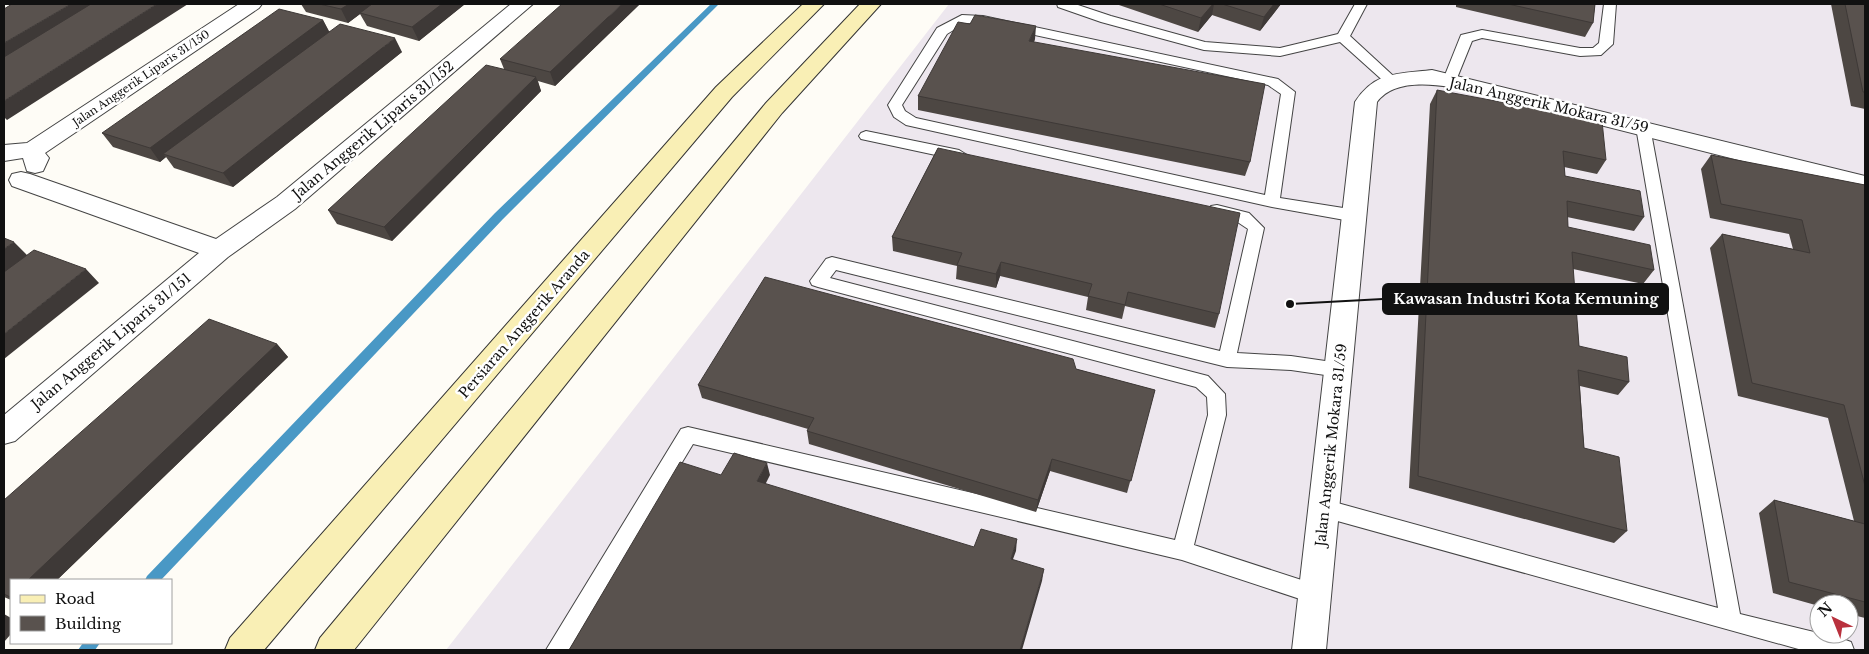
<svg xmlns="http://www.w3.org/2000/svg" width="1869" height="654" font-family="'Libre Baskerville',serif">
	<style>
		.industrial { fill: #ede7ee; fill-rule: evenodd }
		.lines { fill: none; stroke-linecap: round; stroke-linejoin: round }
		.stream { fill: #4998c5; fill-rule: evenodd }
		.lane-casing { stroke: #444; stroke-width: 2 }
		.street-casing { stroke: #444; stroke-width: 2 }
		.secondary-casing { stroke: #333; stroke-width: 2 }
		.lane { fill: #fff; fill-rule: evenodd }
		.street { fill: #fff; fill-rule: evenodd }
		.secondary { fill: #f9efb5; fill-rule: evenodd }
		.wall { fill: #4d4743 }
		.shaded-wall { fill: #3e3937 }
		.building { fill: #59524e; stroke: #3e3937 }
		.labels { text-anchor: middle; stroke-width: 5; stroke-linejoin: round; paint-order: stroke }
		.far-street-label { font-size: 11px; fill: #111; stroke: #fff }
		.street-label { font-size: 14px; fill: #111; stroke: #fff }
		.leader { fill: none; stroke: #111; stroke-width: 2 }
		.callout-dot { fill: #111; stroke: #fff; stroke-width: 2 }
		.callout { fill: #111; stroke: #111; stroke-width: 2 }
		.callout-label { font-size: 15px; text-anchor: middle; font-weight: bold; fill: #fff }
	</style>
	<rect width="100%" height="100%" fill="#fefcf6"/>
	<path class="industrial" d="M949 4H1865V650H446ZM1819 604H1849V634H1819Z"/>
	<g class="lines">
		<path class="stream" d="M711 4H719L503 219 161 580H145L147 576 495 213Z
			M83 643H100L95 650H78Z"/>
		<defs>
			<path id="lane" d="M1057 4H1075L1111 16 1205 42 1280 48 1338 34 1355 4H1367L1350 36 1401 83 1399 86H1389L1340 42 1280 56 1204 50 1101 22 1058 7Z
				M1604 4H1616L1613 44 1601 55 1580 56 1482 38 1472 41 1455 83H1445L1443 80 1461 35 1482 30 1580 48H1593L1599 43Z
				M962 15 983 16 1278 79 1295 92 1280 198 1356 210 1362 212 1364 216 1362 220 1356 222 1272 207 906 125 894 117 888 105 937 28ZM965 23 983 24 1268 85 1281 94 1265 195 916 118 905 111 902 105 947 34Z
				M1643 122 1650 127 1740 614 1843 639 1851 642 1854 650H1802L1323 517 1316 514 1313 508 1316 502 1323 499 1718 608 1636 127Z
				M866 131 959 150 967 155 959 160 861 139 859 136 861 133Z
				M1217 205 1249 213 1264 228 1237 353 1291 356 1339 363 1345 365 1348 370 1345 375 1339 377 1291 370 1227 367 836 270 830 278 1208 376 1225 394 1226 415 1194 545 1323 587 1326 594 1323 601 1315 604 1182 560 693 444 569 650H546L681 429 688 427 1175 540 1208 415 1207 397 1196 387 818 287 812 285 810 281 826 259 832 257 1220 351 1248 229 1233 219 1211 214 1209 210 1211 206Z"/>
			<path id="street" d="M239 4H262L259 8 45 153 49 158 43 171 35 173 27 171 23 158 4 161V145L27 143Z
				M511 4H533L295 209 228 257 15 441 4 444V415L199 253 12 186 9 180 12 174 21 172 30 174 216 239 277 197Z
				M1432 70 1865 176V192L1450 87C1426 83 1392 81 1377 102L1326 650H1292L1355 102C1375 71 1398 74 1432 70Z"/>
			<path id="secondary" d="M803 4H824L732 97 264 650H225L230 638 716 87Z
				M860 4H881L782 113 354 650H315L320 638 766 103Z"/>
		</defs>
		<use href="#lane" class="lane-casing"/>
		<use href="#street" class="street-casing"/>
		<use href="#secondary" class="secondary-casing"/>
		<use href="#lane" class="lane"/>
		<use href="#street" class="street"/>
		<use href="#secondary" class="secondary"/>
	</g>
	<path class="wall" d="M301 4H465L419 41 367 26 360 14 348 23 306 12Z
		M640 4 555 86 538 81 541 91 392 241 337 224 328 210 504 69 500 59Z
		M1116 4H1281L1260 31 1212 15 1198 32Z
		M1456 4H1595L1593 23 1585 37 1456 7Z
		M1831 4H1865V109L1851 106Z
		M323 20 329 31 402 52 233 187 174 168 166 157 160 162 113 147 102 133Z
		M1035 39 1034 42 1250 162 1245 176 918 110V96Z
		M1437 90 1606 160 1597 174 1564 167 1565 176 1644 217 1634 231 1567 217 1568 227 1654 270 1643 284 1573 269 1579 346 1629 382 1618 395 1580 386 1584 448 1627 531 1614 543 1409 488 1430 104Z
		M938 148 1219 314 1215 328 1125 306 1122 319 1086 310 1088 297 1000 276 996 288 956 279 957 266 893 251 892 237Z
		M1711 155 1865 185V618L1849 614V604H1819V606L1773 593 1759 513 1774 500 1854 521 1828 418 1738 396 1710 248 1722 234 1793 249 1789 234 1710 218 1701 169Z
		M277 344 288 357 57 580H11V600L4 597V500Z
		M1076 369 1155 390 1127 493 1050 471 1036 512 809 444 807 431 808 429 702 398 698 385Z"/>
	<path class="shaded-wall" d="M71 4H105L4 63V43Z
		M157 4H188L7 120 4 117V101Z
		M349 4H374L360 13V14L348 23 341 9Z
		M442 4H465L419 41 412 27Z
		M622 4H640L555 86 550 72Z
		M1213 4H1214L1212 15 1198 32 1201 18Z
		M1274 4H1281L1260 31 1264 17Z
		M323 20 330 34 163 154 166 157 160 162 150 148Z
		M1036 26 1035 39 1028 55 1029 41Z
		M395 38 402 52 233 187 223 173Z
		M536 77 541 91 392 241 384 227Z
		M14 242 28 256 4 273V249Z
		M1001 262 1000 276 996 288V274Z
		M86 269 99 283 4 359V334Z
		M277 344 288 357 57 580H28Z
		M1052 459 1050 471 1036 512 1038 500Z
		M767 463 770 475 761 493 757 481Z
		M1017 539 1016 551 1009 570 1011 559Z
		M1044 569 1042 581 1022 650H1020Z
		M4 614 11 618V634L4 642Z"/>
	<path class="building" d="M12 4H71L4 43V9Z
		M91 4H157L4 101V57Z
		M319 4H349L341 9Z
		M372 4H442L412 27 360 13Z
		M562 4H622L550 72 500 59Z
		M1159 4H1213L1201 18Z
		M1222 4H1274L1264 17Z
		M1508 4H1595L1593 23Z
		M1845 4H1865V92H1863Z
		M279 9 323 20 150 148 102 133Z
		M975 15 1036 26 1029 41 1265 84 1250 162 918 96 958 22 970 24Z
		M340 24 395 38 223 173 163 154Z
		M486 65 536 77 384 227 328 210Z
		M1437 90 1602 121 1606 160 1563 151 1565 176 1640 191 1644 217 1567 201 1568 227 1650 245 1654 270 1572 252 1579 346 1627 357 1629 382 1578 370 1584 448 1619 457 1627 531 1418 476Z
		M938 148 1240 213 1219 314 1128 292 1125 305 1088 296 1092 284 1001 262 996 274 957 265 962 253 892 237Z
		M1711 155 1865 185V486L1844 405 1752 383 1722 234 1810 253 1802 220 1721 204Z
		M4 238 14 242 4 249Z
		M34 250 86 269 4 334V272Z
		M765 277 1073 359 1076 369 1155 390 1131 481 1052 459 1038 500 807 431 814 418 698 385Z
		M209 319 277 344 28 580H11V596L10 597 4 594V500Z
		M734 453 767 463 757 481 974 547 981 529 1017 539 1011 559 1044 569 1020 650H569L680 462 721 475Z
		M1774 500 1865 524V602L1789 582Z"/>
	<g class="labels">
		<g class="far-street-label">
			<text transform="translate(141 78) rotate(-34)" y="4">Jalan Anggerik Liparis 31/150</text>
		</g>
		<g class="street-label">
			<text transform="translate(1549 105) rotate(13)" y="5">Jalan Anggerik Mokara 31/59</text>
			<text transform="translate(373 130) rotate(-40)" y="5">Jalan Anggerik Liparis 31/152</text>
			<text transform="translate(524 324) rotate(-49)" y="5">Persiaran Anggerik Aranda</text>
			<text transform="translate(111 341) rotate(-40)" y="5">Jalan Anggerik Liparis 31/151</text>
			<text transform="translate(1331 445) rotate(-84)" y="5">Jalan Anggerik Mokara 31/59</text>
		</g>
	</g>
	<path class="leader" d="M1290 304L1383 299"/>
	<circle class="callout-dot" cx="1290" cy="304" r="5"/>
	<rect class="callout" x="1383" y="284" width="285" height="30" rx="5"/>
	<g class="callout-label">
		<text x="1526" y="304">Kawasan Industri Kota Kemuning</text>
	</g>
	<rect width="1869" height="654" fill="none" stroke="#111111" stroke-width="10"/>
	<rect x="10" y="579" width="162" height="65" fill="#ffffff" stroke="#a0a0a0"/>
	<rect x="20" y="595" width="25" height="8" fill="#f9efb5" stroke="#a0a0a0"/>
	<text x="55" y="604" font-size="15" fill="#111111">Road</text>
	<rect x="20" y="616" width="25" height="15" fill="#59524e" stroke="#a0a0a0"/>
	<text x="55" y="629" font-size="15" fill="#111111">Building</text>
	<g transform="translate(1834 619) rotate(317)"><circle r="24" fill="#ffffff" stroke="#a0a0a0"/>
	<path d="M0-4L9 19L0 12L-9 19Z" fill="#b9313d"/>
	<text y="-8" font-size="14" font-weight="bold" text-anchor="middle" fill="#111111">N</text>
	</g>
</svg>
